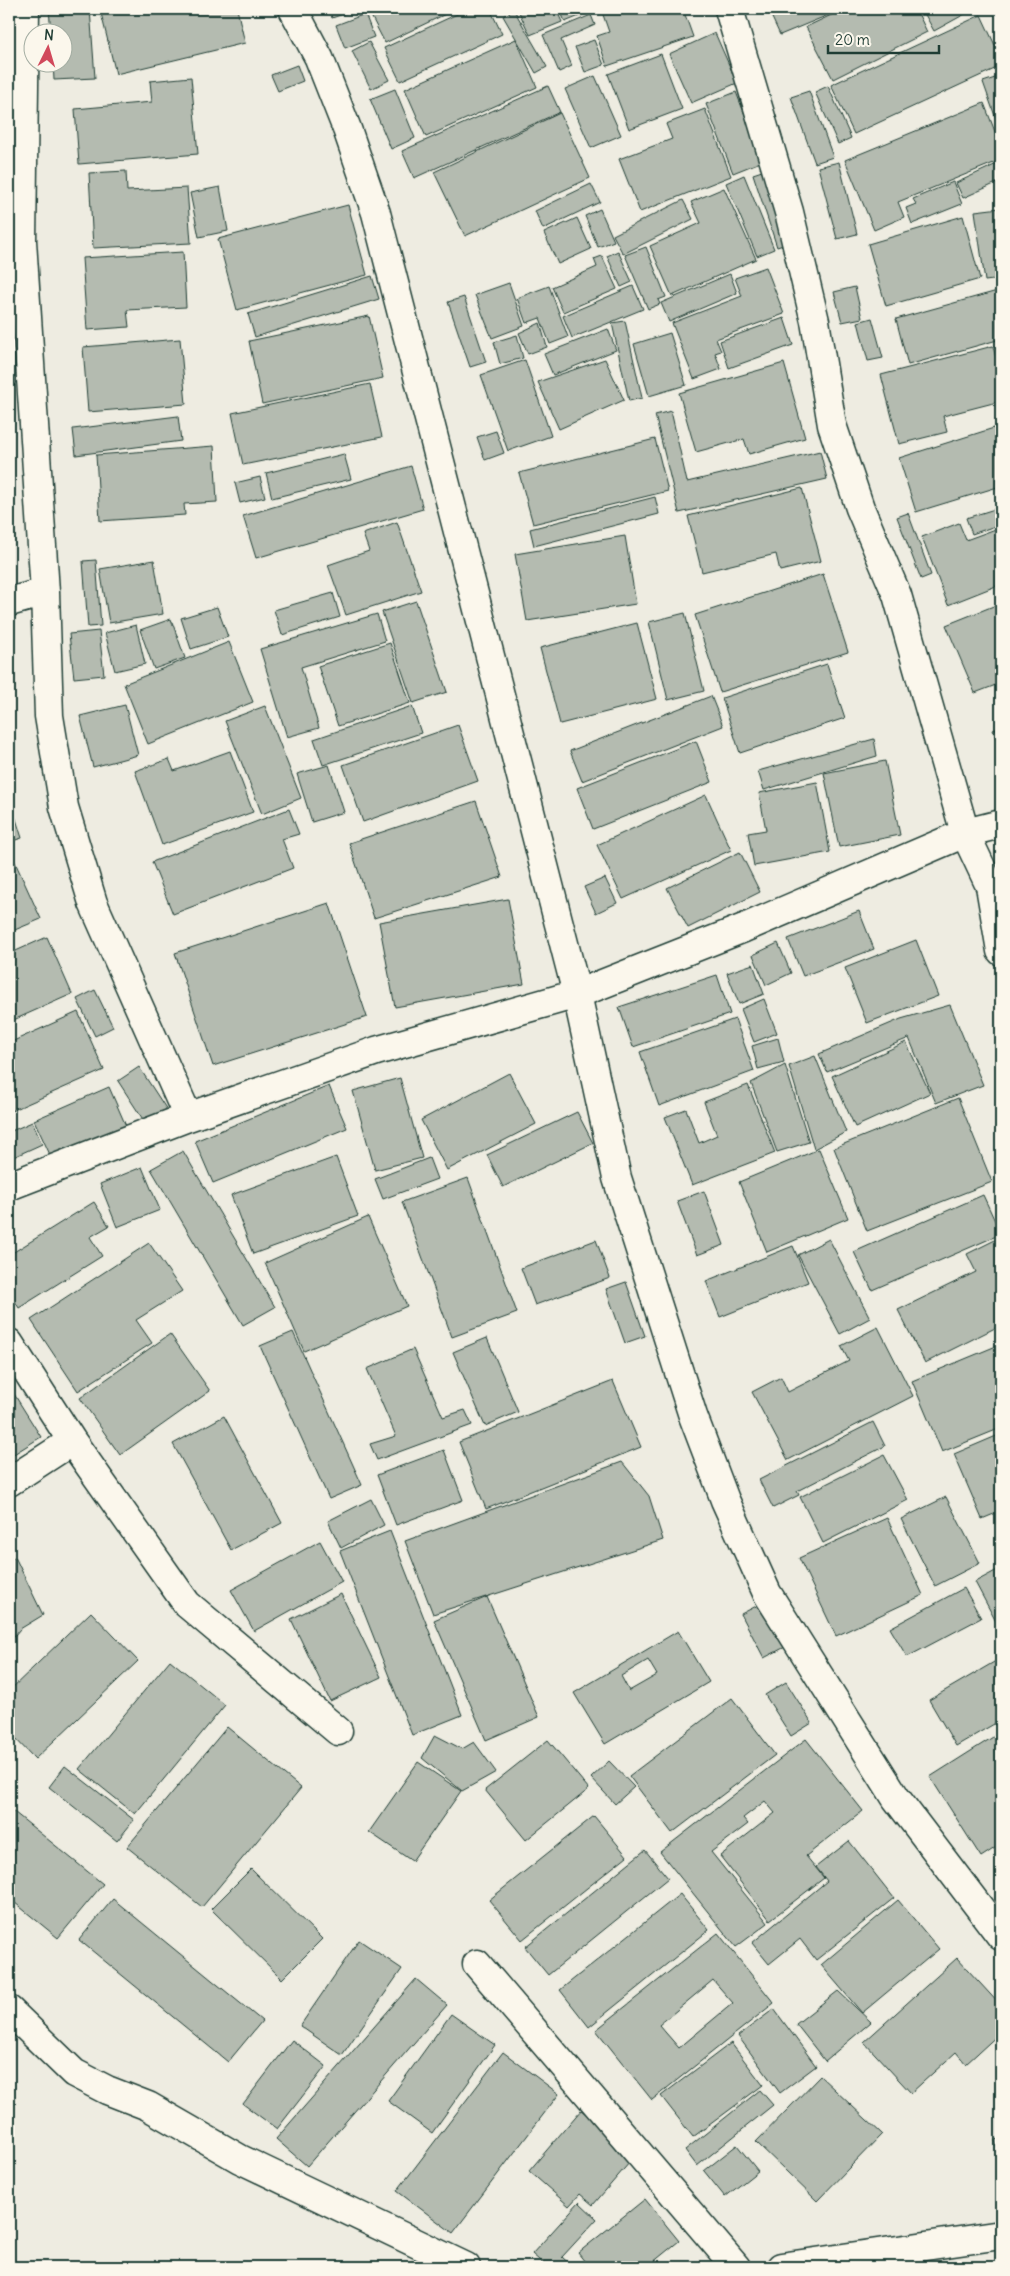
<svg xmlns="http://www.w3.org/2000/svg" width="1010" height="2276" font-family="Delius,sans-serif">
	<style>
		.building { fill: #b4bbb0; stroke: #1f3d34; fill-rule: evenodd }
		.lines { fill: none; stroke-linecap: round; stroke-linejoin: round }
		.minor-casing { stroke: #1f3d34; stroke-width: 31 }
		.minor { stroke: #fbf7ec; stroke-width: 28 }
	</style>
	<rect width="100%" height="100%" fill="#eeece1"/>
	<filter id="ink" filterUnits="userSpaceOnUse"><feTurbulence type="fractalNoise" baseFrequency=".02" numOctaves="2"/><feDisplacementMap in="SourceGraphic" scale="10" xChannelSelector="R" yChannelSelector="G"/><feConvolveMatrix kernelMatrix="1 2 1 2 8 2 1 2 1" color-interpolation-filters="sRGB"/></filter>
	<g filter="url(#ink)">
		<path class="building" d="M49 9H90L95 78 54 80 53 62H62V32H51Z
			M100 9H237L245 43 116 74Z
			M329 9H348L349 12 332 18Z
			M376 9H456L385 43 369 12Z
			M468 9H490L502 34 400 81 384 48Z
			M526 9H556L562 22 530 35 519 12Z
			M560 9H588L589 12 565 22Z
			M601 9H683L693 37 607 66 597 36 609 32Z
			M768 9H831L833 13 780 35Z
			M844 9H916L927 32 833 79 806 27Z
			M922 9H974L934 31Z
			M514 10 547 67 536 73 503 16Z
			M365 14 374 37 345 48 336 25Z
			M591 15 595 25 561 40 572 66 559 72 543 35Z
			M981 15 1001 58V66L854 134 831 85Z
			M715 33 737 83 691 103 669 54Z
			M516 39 537 87 426 137 405 89Z
			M594 40 604 65 585 72 575 47Z
			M369 42 389 80 371 89 352 51Z
			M661 54 682 109 629 129 608 74Z
			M297 65 303 81 278 91 271 75Z
			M595 76 621 135 591 148 565 89Z
			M1001 76V133L983 82Z
			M191 77 198 154 79 164 75 109 152 102 150 81Z
			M548 86 560 112 414 178 402 151Z
			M828 86 851 138 838 144 815 92Z
			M395 89 415 138 391 149 370 99Z
			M809 91 833 157 815 163 791 97Z
			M736 92 763 161 733 173 706 104Z
			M984 103 1001 147V160L898 202 904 217 874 230 845 160Z
			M705 109 731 176 640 212 619 159 672 139 666 124Z
			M560 113 590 178 465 236 434 172Z
			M839 162 857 234 837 239 818 167Z
			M1001 162V181L963 198 956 183Z
			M768 169 792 242 777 247 753 174Z
			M126 171 127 191 187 188 191 243 93 248 89 173Z
			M744 175 774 249 757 256 726 183Z
			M953 182 962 204 912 224 906 208 916 204 913 199Z
			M591 184 600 202 543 229 535 211Z
			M220 187 228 231 199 237 190 193Z
			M724 188 756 259 672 296 650 246 701 223 691 202Z
			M1001 195V279L985 281 975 211 1000 208 999 196Z
			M683 200 693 219 623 254 613 235Z
			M348 205 367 275 237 310 218 239Z
			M600 209 614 241 598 247 585 216Z
			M963 216 980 279 886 306 868 244Z
			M577 218 591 249 558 264 544 233Z
			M646 247 666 297 658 300 660 304 648 309 625 255Z
			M618 251 632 282 621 287 607 256Z
			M183 252 186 307 127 310 129 327 87 330 82 258Z
			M602 256 617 289 563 312 552 287 597 267 594 259Z
			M766 267 784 314 716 339 721 351 715 353 721 369 694 379 672 323 742 296 735 278Z
			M730 274 737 293 669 322 661 303Z
			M372 276 379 299 255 337 248 314Z
			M509 283 524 326 492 338 475 295Z
			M549 286 568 337 550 344 540 318 526 323 517 298Z
			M633 286 643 309 572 338 563 316Z
			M855 287 862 318 842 322 834 292Z
			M1001 290V339L908 365 896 319Z
			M464 297 486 362 470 367 448 302Z
			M369 316 383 378 262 404 249 341Z
			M784 318 793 345 729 368 720 341Z
			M872 318 883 358 868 361 858 322Z
			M625 321 642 398 629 401 612 323Z
			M540 323 547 347 528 354 519 333Z
			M608 329 616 350 553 375 544 354Z
			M670 333 686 385 649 396 634 344Z
			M517 335 523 358 500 364 494 342Z
			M180 339 186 404 88 412 83 347Z
			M993 346 1001 379V401L943 416 947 432 899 444 881 375Z
			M605 359 624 400 559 429 538 382Z
			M525 360 551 436 508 451 481 375Z
			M784 363 805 438 749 454 744 439 696 452 679 393Z
			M370 384 382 437 243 465 232 413Z
			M671 411 687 482 820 451 827 479 679 513 655 415Z
			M178 416 181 441 76 455 73 429Z
			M997 427 1001 440V486L916 512 899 458Z
			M496 431 504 453 485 460 477 437Z
			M655 439 668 491 533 524 519 473Z
			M214 446 217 502 184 504 185 515 100 521 96 455Z
			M344 454 351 479 272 498 266 473Z
			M411 466 423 509 256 558 243 516Z
			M260 477 265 497 240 503 235 483Z
			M802 488 821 561 780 571 776 554 702 572 688 516Z
			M655 497 659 514 534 546 530 529Z
			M1001 507V524L972 534 966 518Z
			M908 513 931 575 921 579 897 517Z
			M397 522 421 591 346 615 328 565 369 551 363 534Z
			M959 523 966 540 1001 527V584L948 605 922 537Z
			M625 536 636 604 527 621 515 554Z
			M96 560 101 626 88 627 83 561Z
			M154 560 163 614 109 623 100 569Z
			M823 574 848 652 720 692 695 615Z
			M333 593 340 617 282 635 274 610Z
			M416 601 447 692 413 703 382 612Z
			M1001 603V683L975 693 946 625Z
			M217 607 228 637 191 649 181 618Z
			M685 613 704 691 668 700 649 622Z
			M377 614 385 641 301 667 319 728 287 737 260 649Z
			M171 619 185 658 154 669 140 630Z
			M637 623 657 699 560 724 540 648Z
			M136 625 145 664 115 671 105 633Z
			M99 631 104 675 74 678 69 634Z
			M229 642 253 702 148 744 124 684Z
			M390 643 410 703 338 726 318 666Z
			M827 664 845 718 740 753 722 698Z
			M711 696 723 726 582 781 570 751Z
			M125 705 138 755 93 767 80 716Z
			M265 706 301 798 262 814 225 721Z
			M412 706 421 733 323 765 314 739Z
			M458 725 478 781 363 822 343 765Z
			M1001 727V752L993 730Z
			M874 739 877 756 764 790 758 771Z
			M696 741 712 782 593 829 577 788Z
			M230 751 253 812 162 845 135 771 169 759 174 771Z
			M885 761 900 835 839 847 824 773Z
			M329 765 344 812 312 822 297 774Z
			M817 782 830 852 754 866 748 833 766 830 759 793Z
			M706 795 731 850 623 899 597 845Z
			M9 797 22 838 9 842Z
			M476 801 502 877 374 918 349 843Z
			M289 809 299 834 282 839 293 868 173 914 152 862Z
			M9 849 41 919 10 932 9 930Z
			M740 852 760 892 688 928 667 888Z
			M605 878 617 903 596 913 584 887Z
			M508 899 524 984 395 1007 379 922Z
			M329 903 367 1017 213 1066 175 953Z
			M859 911 874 949 803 976 788 939Z
			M47 937 72 994 9 1022V954Z
			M916 940 938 996 867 1023 845 968Z
			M778 943 791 973 766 985 753 955Z
			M753 964 764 994 739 1004 727 973Z
			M717 975 730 1014 633 1047 619 1007Z
			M95 990 113 1027 95 1036 77 999Z
			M764 999 777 1033 754 1042 741 1009Z
			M950 1005 983 1085 936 1103 909 1038 827 1072 819 1054 901 1019Z
			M78 1012 104 1070 9 1112V1043Z
			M735 1019 754 1071 659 1106 640 1052Z
			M778 1038 784 1062 758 1069 752 1046Z
			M906 1042 930 1093 855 1127 832 1076Z
			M815 1056 846 1132 814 1149 789 1066Z
			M785 1065 809 1142 777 1152 751 1083Z
			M139 1067 167 1110 146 1124 118 1081Z
			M509 1073 536 1124 447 1170 421 1120Z
			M400 1078 422 1158 375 1170 353 1091Z
			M748 1085 775 1153 692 1185 665 1117 686 1109 699 1143 717 1135 704 1102Z
			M329 1086 347 1128 213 1183 195 1141Z
			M109 1087 126 1126 52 1159 34 1120Z
			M958 1098 992 1182 867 1231 834 1148Z
			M577 1112 593 1143 503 1187 487 1155Z
			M32 1122 42 1144 9 1159V1132Z
			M819 1149 848 1218 767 1252 739 1182Z
			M183 1151 275 1307 243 1325 151 1169Z
			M336 1157 358 1216 253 1254 231 1195Z
			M429 1158 437 1179 383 1199 375 1179Z
			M142 1167 160 1210 117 1227 100 1184Z
			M468 1178 517 1313 452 1337 402 1202Z
			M704 1191 724 1245 697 1255 677 1201Z
			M983 1195 1001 1234 872 1290 854 1252Z
			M94 1202 109 1226 90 1237 102 1256 19 1308 9 1292V1255Z
			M368 1217 407 1306 304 1351 265 1263Z
			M1001 1237V1325L925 1363 898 1310 976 1272 967 1254Z
			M829 1239 870 1318 840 1334 798 1255Z
			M596 1240 610 1278 535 1305 521 1268Z
			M149 1243 182 1291 136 1320 152 1343 78 1391 31 1320Z
			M793 1246 808 1282 720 1317 706 1281Z
			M626 1282 645 1336 625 1343 606 1289Z
			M878 1327 913 1396 788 1460 752 1392 781 1377 788 1392 849 1361 841 1346Z
			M293 1332 362 1485 329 1499 260 1346Z
			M170 1334 210 1391 120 1455 80 1398Z
			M487 1338 518 1412 485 1426 453 1352Z
			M1001 1344V1428L942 1452 912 1381Z
			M413 1349 443 1417 465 1410 472 1425 377 1460 370 1444 396 1436 367 1369Z
			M613 1381 641 1447 486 1509 459 1442Z
			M9 1386 41 1437 9 1457Z
			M224 1416 282 1523 231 1550 173 1444Z
			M873 1422 885 1446 797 1491 799 1495 773 1508 759 1480Z
			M1001 1434V1511L982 1519 954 1454Z
			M444 1450 463 1500 396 1525 377 1475Z
			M884 1455 908 1500 823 1543 800 1497Z
			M622 1462 649 1496 663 1540 433 1614 405 1541Z
			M946 1497 980 1563 935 1586 901 1519Z
			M371 1499 384 1525 341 1548 328 1521Z
			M887 1518 923 1595 836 1636 799 1558Z
			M390 1531 462 1715 412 1735 340 1551Z
			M320 1541 342 1582 254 1631 231 1590Z
			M15 1557 43 1615 20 1629 9 1642V1560Z
			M1001 1568V1631L975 1582Z
			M964 1588 981 1618 907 1657 890 1628Z
			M341 1594 381 1677 330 1701 291 1619Z
			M487 1597 539 1717 486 1740 434 1620Z
			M764 1602 787 1646 764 1658 741 1614Z
			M91 1612 138 1661 35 1759 9 1732V1691Z
			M678 1631 709 1682 605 1744 574 1693ZM648 1660 657 1675 629 1691 621 1676Z
			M1001 1658V1720L956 1746 929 1700Z
			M170 1660 225 1705 135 1814 79 1769Z
			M786 1682 812 1723 791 1736 765 1695Z
			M732 1698 775 1755 672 1833 629 1776Z
			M227 1727 301 1788 202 1907 127 1847Z
			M1001 1732V1844L981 1857 930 1777Z
			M435 1735 462 1749 474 1742 496 1772 462 1791 422 1758Z
			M806 1739 863 1811 806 1856 824 1878 770 1920 720 1856 775 1813 765 1801 743 1818 748 1824 711 1852 768 1923 736 1947 660 1852Z
			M548 1740 589 1789 526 1840 485 1790Z
			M609 1761 634 1787 615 1804 591 1778Z
			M418 1762 461 1791 412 1861 369 1832Z
			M65 1766 134 1820 117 1841 49 1787Z
			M9 1808 103 1884 58 1938 9 1898Z
			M594 1816 627 1856 522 1940 489 1900Z
			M849 1841 894 1898 816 1960 800 1939 769 1964 752 1943 827 1881 816 1867Z
			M645 1850 668 1878 548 1975 525 1947Z
			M251 1869 322 1939 282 1979 211 1909Z
			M680 1894 709 1930 589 2027 560 1990Z
			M113 1899 262 2021 228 2062 79 1940Z
			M898 1900 939 1949 862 2013 821 1965Z
			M718 1933 774 2003 652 2100 596 2030ZM713 1980 733 2003 679 2048 659 2025Z
			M359 1940 402 1969 342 2055 300 2026Z
			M957 1958 1001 2006V2032L966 2064 956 2052 911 2093 864 2042Z
			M416 1979 447 2005 307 2166 276 2139Z
			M838 1991 871 2022 825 2061 796 2024Z
			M774 2009 816 2066 780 2093 738 2036Z
			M451 2014 495 2045 432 2133 388 2101Z
			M292 2040 326 2066 277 2129 243 2104Z
			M731 2043 763 2085 693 2137 661 2096Z
			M503 2052 559 2094 453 2233 397 2191Z
			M820 2076 882 2134 817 2201 756 2142Z
			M760 2090 773 2105 697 2166 685 2150Z
			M581 2110 636 2155 593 2205 580 2194 569 2206 529 2171Z
			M1001 2138V2163L1000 2164 995 2140Z
			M737 2145 758 2171 725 2197 704 2171Z
			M645 2199 679 2241 647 2267H589L578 2253Z
			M579 2202 597 2219 562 2257 573 2267H547L532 2254Z"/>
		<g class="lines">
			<defs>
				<path id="minor" d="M25 9 22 241 45 592 49 716 64 807 93 903 188 1117 376 1051 577 994 744 928 965 833 1001 824
					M293 9 319 58 347 129 376 213 577 994 617 1178 693 1416 725 1500 767 1593 896 1798 1001 1936
					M729 9 789 212 815 321 832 425 860 508 897 595 965 833 990 886 1001 951
					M9 602 45 592
					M9 1186 188 1117
					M9 1343 72 1441 187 1604 338 1731
					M9 1482 72 1441
					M477 1964 736 2267
					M9 2010 74 2073 107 2090 148 2106 240 2159 466 2267
					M781 2267 1001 2235"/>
			</defs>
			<use href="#minor" class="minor-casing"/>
			<use href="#minor" class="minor"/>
		</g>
	</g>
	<rect width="1010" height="2276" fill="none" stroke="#fbf7ec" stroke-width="30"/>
	<rect x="15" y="15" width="980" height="2246" fill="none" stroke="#1f3d34" stroke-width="2" filter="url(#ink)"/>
	<g transform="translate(48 48) rotate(5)"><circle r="24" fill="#fbf7ec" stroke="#a3ada2"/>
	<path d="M0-4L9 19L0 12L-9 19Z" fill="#d1495b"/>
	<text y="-8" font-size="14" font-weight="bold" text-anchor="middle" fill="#1f3d34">N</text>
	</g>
	<path d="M828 45v8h111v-8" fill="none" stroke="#1f3d34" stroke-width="2.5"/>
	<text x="835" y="45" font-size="15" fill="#1f3d34" stroke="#fbf7ec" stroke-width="4" paint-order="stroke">20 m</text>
</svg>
